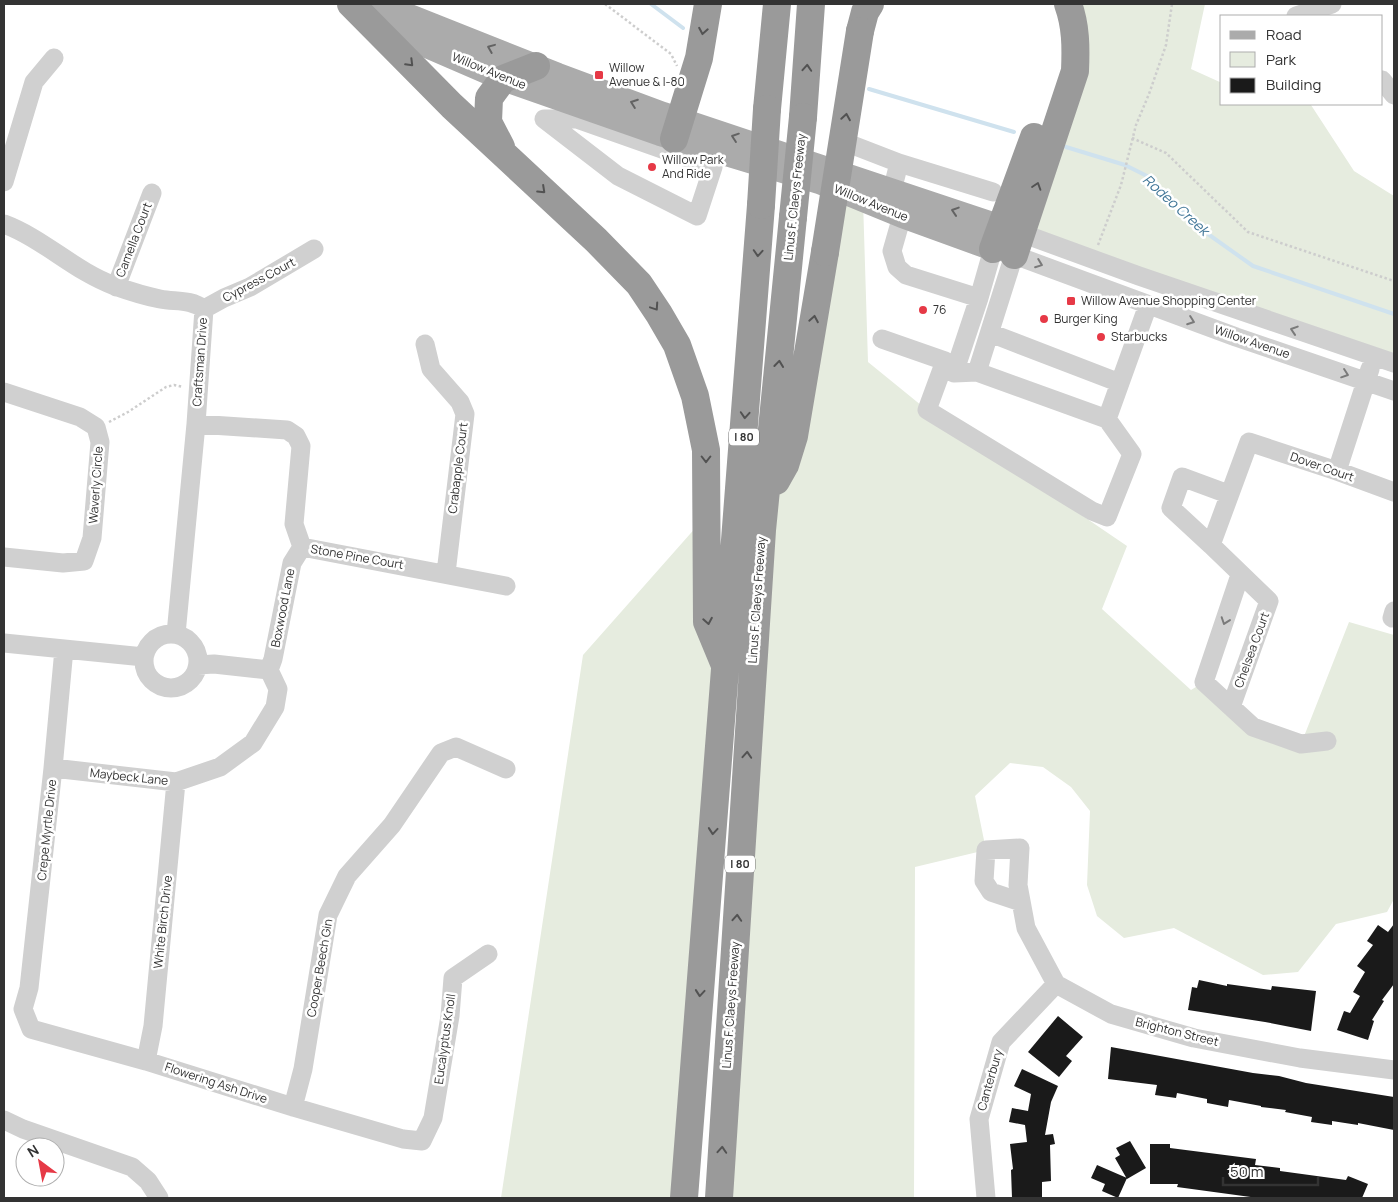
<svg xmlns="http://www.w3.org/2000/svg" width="1398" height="1202" font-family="Manrope,sans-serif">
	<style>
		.green { fill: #e6ecdf }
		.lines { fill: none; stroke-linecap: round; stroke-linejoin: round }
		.stream { stroke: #cfe2ee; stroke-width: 4 }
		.building { fill: #1a1a1a }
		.path { stroke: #cdcdcd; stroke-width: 2.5; stroke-dasharray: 2.5 2.5; stroke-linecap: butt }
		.minor { stroke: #d0d0d0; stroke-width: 19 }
		.major { stroke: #ababab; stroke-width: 24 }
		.highway { stroke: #9a9a9a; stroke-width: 28 }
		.highway-bridge { stroke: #9a9a9a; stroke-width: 28 }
		.oneway { stroke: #525252 }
		.oneway2 { stroke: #636363 }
		.oneway3 { stroke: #7a7a7a }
		.poi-dot { fill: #e63946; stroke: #fff; stroke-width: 2 }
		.labels { text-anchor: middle; stroke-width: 5; stroke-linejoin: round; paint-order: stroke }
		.shield { fill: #fff; stroke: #707070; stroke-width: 1 }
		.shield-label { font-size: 11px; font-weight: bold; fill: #333 }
		.poi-label { font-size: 12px; fill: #333; stroke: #fff; text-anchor: start }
		.street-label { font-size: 12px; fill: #333; stroke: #fff }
		.water-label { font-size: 14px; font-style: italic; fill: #3f7597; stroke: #fff }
	</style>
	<rect width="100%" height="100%" fill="#fff"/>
	<path class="green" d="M1068 4H1205L1191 69 1222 83V104L1311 105 1354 171 1394 196V363L1022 232 1071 83Z
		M834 188 863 200 868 362 927 410 1127 546 1102 609 1191 690 1204 682 1231 707 1301 744 1349 622 1394 635V899L1387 912 1336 924 1298 972 1263 975 1174 928 1124 938 1097 916 1087 885 1090 811 1071 787 1043 767 1010 763 975 796 986 850 915 867 914 1198H719L762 530Z
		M713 508 728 671 682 1198H501L583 655Z"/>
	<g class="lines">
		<path class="stream" d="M651 4 683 28
			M869 89 1014 132
			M1066 147 1125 165 1147 176 1198 227 1253 266 1394 314"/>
	</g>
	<path class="building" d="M1394 924V984L1382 1000 1384 1001 1372 1020 1374 1021 1368 1040 1337 1030 1344 1011 1350 1013 1360 996 1353 992 1365 972 1357 966 1373 945 1367 941 1378 925 1388 932Z
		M1199 980 1227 986V984L1271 990 1272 986 1316 991 1311 1031 1265 1022 1188 1010 1192 987 1197 988Z
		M1058 1016 1083 1037 1066 1056 1072 1061 1059 1077 1028 1052Z
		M1111 1047 1253 1073 1279 1076 1306 1083 1394 1097V1130L1358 1123V1125L1332 1121V1125L1311 1122 1312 1117 1285 1112 1286 1110 1261 1107V1106L1229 1100 1228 1107 1207 1103V1099L1177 1093 1176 1098 1155 1095 1157 1085 1108 1079Z
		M1022 1069 1058 1086 1051 1102 1045 1135 1053 1134 1055 1144 1050 1145 1051 1181 1042 1182V1198H1012L1011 1170 1013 1169 1010 1144 1027 1142 1025 1125 1009 1122 1012 1108 1028 1111 1031 1094 1014 1086Z
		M1130 1141 1146 1168 1127 1179 1115 1158 1120 1155 1116 1148Z
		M1150 1144H1170V1148L1256 1159 1255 1165 1280 1168V1171L1346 1180 1348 1176 1368 1184 1362 1198H1258L1177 1187 1178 1184H1150Z
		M1097 1165 1127 1178 1118 1198 1102 1191 1105 1184 1091 1178Z"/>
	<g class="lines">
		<path class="path" d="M605 4 671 54 677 66
			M1132 138 1166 153 1248 232 1394 281
			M1098 245 1121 185 1136 125 1149 94 1166 45 1172 4
			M109 422 128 412 166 387 174 385 183 387"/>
		<path class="minor" d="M1296 16 1332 4
			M1382 80 1394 95
			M544 119H577L713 167 697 216 618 176Z
			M855 146 899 163 892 191
			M899 163 993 192
			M4 182 34 82 54 58
			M902 216 892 251 897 267 906 275 979 298
			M4 224C44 239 74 271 115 286 129 291 145 296 160 299 176 302 190 299 204 309L196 424 176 634
			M1010 229 1139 276 1394 363
			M116 287 152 193
			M204 309 224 298 250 287 314 249
			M990 333 1120 383
			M882 339 945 361 954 373 977 372 1107 419 1148 305
			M425 344 431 369 460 402 465 414 446 573
			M945 361 927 410 1092 511 1107 517 1132 454 1107 419
			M977 372 1014 255
			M954 373 979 298 993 249 1014 255 1236 337 1394 391
			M4 392 80 417 96 427 100 442 92 538 84 561 63 563 4 557
			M196 424 287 430 296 436 301 446 294 524 302 547 506 586
			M1337 471 1370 369
			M1211 545 1171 508 1182 477 1228 494
			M1240 575 1204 682 1253 727 1301 744 1327 741
			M1392 618 1394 611
			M144 661a27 27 0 1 1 54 0a27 27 0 1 1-54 0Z
			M4 643 144 657
			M64 649 53 768 29 988 23 1009 31 1029 146 1061 293 1107 403 1139 422 1141 433 1118 450 1016 453 978 488 954
			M269 670 273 659 292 563 302 547
			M1231 707 1269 601 1211 545 1249 442 1337 471 1394 492
			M53 768 176 782 220 767 253 743 275 707 278 689 269 670 214 664 198 665
			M1021 902 991 892 984 881 986 850 1020 848 1018 885 1026 928 1056 984 1111 1014 1194 1038 1300 1058 1394 1070
			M146 1061 153 1026 176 782
			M293 1107 303 1069 328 915 347 876 392 825 441 753 456 747 506 769
			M4 1120 23 1129 132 1167 148 1181 159 1198
			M986 1198 979 1119 1001 1042 1056 984"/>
		<path class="major" d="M373 4 397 11 558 75 663 114 1001 227
			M374 18 392 31 503 79 660 134 819 182 902 216 993 249"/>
		<path class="highway" d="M351 4 452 106 596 240 639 284 659 314 677 345 695 396 706 450 707 622 724 663
			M860 31 865 12 870 4
			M767 109 777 4
			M803 117 811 4
			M674 139 699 58 708 4
			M501 147 488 122 489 98 503 79 536 66
			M993 249 1034 137
			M1014 255 1075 71C1076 47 1076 26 1068 4
			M776 481 785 465 794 436 825 252
			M684 1198 761 205
			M719 1198 762 530 793 217"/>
		<path class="highway-bridge" d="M761 205 767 109
			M793 217 803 117
			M825 252 860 31"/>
	</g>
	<defs><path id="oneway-chevron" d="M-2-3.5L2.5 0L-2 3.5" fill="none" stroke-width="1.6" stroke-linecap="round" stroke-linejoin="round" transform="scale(1.25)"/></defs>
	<g class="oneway">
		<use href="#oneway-chevron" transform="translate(703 31) rotate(100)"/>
		<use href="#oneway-chevron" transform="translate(410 63) rotate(45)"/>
		<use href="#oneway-chevron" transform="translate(807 68) rotate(-86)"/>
		<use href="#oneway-chevron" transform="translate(846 117) rotate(-81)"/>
		<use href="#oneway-chevron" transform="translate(1037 186) rotate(-72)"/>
		<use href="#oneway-chevron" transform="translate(542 190) rotate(43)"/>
		<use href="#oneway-chevron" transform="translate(758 253) rotate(94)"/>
		<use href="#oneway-chevron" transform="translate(655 307) rotate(56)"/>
		<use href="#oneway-chevron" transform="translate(814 319) rotate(-80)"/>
		<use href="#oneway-chevron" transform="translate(779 364) rotate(-84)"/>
		<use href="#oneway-chevron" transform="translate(745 415) rotate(94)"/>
		<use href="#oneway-chevron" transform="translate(706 459) rotate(90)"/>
		<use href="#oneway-chevron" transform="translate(708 621) rotate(80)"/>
		<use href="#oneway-chevron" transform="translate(747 755) rotate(-86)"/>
		<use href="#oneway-chevron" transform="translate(713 831) rotate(95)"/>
		<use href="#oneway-chevron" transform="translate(737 918) rotate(-86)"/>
		<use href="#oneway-chevron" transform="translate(700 993) rotate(95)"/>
		<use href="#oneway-chevron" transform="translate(722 1150) rotate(-86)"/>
	</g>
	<g class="oneway2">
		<use href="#oneway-chevron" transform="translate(491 48) rotate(-158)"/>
		<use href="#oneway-chevron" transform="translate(634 103) rotate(-160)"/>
		<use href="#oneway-chevron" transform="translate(735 137) rotate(-161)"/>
		<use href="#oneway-chevron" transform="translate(955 211) rotate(-162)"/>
	</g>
	<g class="oneway3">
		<use href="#oneway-chevron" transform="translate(1039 264) rotate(21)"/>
		<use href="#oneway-chevron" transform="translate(1191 321) rotate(20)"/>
		<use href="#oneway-chevron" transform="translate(1294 330) rotate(-162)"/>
		<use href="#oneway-chevron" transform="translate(1345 374) rotate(19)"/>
		<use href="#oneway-chevron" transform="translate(1225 621) rotate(109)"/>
	</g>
	<g class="poi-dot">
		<rect x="594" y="70" width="10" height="10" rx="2.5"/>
		<circle cx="652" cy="167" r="5"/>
		<rect x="1066" y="296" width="10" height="10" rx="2.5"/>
		<circle cx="923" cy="310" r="5"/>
		<circle cx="1044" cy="319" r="5"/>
		<circle cx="1101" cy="337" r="5"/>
	</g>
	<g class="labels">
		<g class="shield">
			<rect x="729" y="428.5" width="30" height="17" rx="4"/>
			<rect x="725" y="855.5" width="30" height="17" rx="4"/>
		</g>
		<g class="shield-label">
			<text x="744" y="441">I 80</text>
			<text x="740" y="868">I 80</text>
		</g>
		<g class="poi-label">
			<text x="609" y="72">Willow<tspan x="609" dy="14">Avenue &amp; I-80</tspan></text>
			<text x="662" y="164">Willow Park<tspan x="662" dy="14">And Ride</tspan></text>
			<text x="1081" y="305">Willow Avenue Shopping Center</text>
			<text x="933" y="314">76</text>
			<text x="1054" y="323">Burger King</text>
			<text x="1111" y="341">Starbucks</text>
		</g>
		<g class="street-label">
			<text transform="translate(489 71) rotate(22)" y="4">Willow Avenue</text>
			<text transform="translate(795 197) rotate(-84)" y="4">Linus F. Claeys Freeway</text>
			<text transform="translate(871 203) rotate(22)" y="4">Willow Avenue</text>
			<text transform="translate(134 240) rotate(-69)" y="4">Camella Court</text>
			<text transform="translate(259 280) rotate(-28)" y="4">Cypress Court</text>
			<text transform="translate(1252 342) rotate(19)" y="4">Willow Avenue</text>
			<text transform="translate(200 362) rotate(-86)" y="4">Craftsman Drive</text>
			<text transform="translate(1322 467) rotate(19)" y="4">Dover Court</text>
			<text transform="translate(458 468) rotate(-83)" y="4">Crabapple Court</text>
			<text transform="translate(96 485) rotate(-86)" y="4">Waverly Circle</text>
			<text transform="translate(357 557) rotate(10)" y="4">Stone Pine Court</text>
			<text transform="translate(757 600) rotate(-86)" y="4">Linus F. Claeys Freeway</text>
			<text transform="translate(283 608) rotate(-79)" y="4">Boxwood Lane</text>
			<text transform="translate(1252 650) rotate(-70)" y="4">Chelsea Court</text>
			<text transform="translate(129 777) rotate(6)" y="4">Maybeck Lane</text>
			<text transform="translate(47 830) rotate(-84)" y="4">Crepe Myrtle Drive</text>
			<text transform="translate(163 922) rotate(-84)" y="4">White Birch Drive</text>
			<text transform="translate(320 968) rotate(-80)" y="4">Cooper Beech Gin</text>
			<text transform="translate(731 1005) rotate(-86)" y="4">Linus F. Claeys Freeway</text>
			<text transform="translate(1177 1032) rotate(14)" y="4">Brighton Street</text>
			<text transform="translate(445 1039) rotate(-82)" y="4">Eucalyptus Knoll</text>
			<text transform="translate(990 1080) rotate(-74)" y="4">Canterbury</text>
			<text transform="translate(216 1083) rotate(18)" y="4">Flowering Ash Drive</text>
		</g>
		<g class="water-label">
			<text transform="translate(1176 205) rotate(42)" y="5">Rodeo Creek</text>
		</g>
	</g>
	<rect width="1398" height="1202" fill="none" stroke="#333333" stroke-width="10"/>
	<rect x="1220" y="15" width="162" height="90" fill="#ffffff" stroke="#adadad"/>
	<rect x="1230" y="31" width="25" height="8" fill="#ababab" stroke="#adadad"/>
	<text x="1266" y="40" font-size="15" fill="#333333">Road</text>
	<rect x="1230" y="52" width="25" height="15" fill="#e6ecdf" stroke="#adadad"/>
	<text x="1266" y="65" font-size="15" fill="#333333">Park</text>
	<rect x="1230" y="78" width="25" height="15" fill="#1a1a1a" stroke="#adadad"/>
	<text x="1266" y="90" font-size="15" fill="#333333">Building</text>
	<g transform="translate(40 1162) rotate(328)"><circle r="24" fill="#ffffff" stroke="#adadad"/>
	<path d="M0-4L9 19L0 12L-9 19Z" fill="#e63946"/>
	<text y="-8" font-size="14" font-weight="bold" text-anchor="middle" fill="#333333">N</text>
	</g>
	<path d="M1223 1177v8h95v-8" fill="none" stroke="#333333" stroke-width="2.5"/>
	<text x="1230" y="1177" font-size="15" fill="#333333" stroke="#ffffff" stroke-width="4" paint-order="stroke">50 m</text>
</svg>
